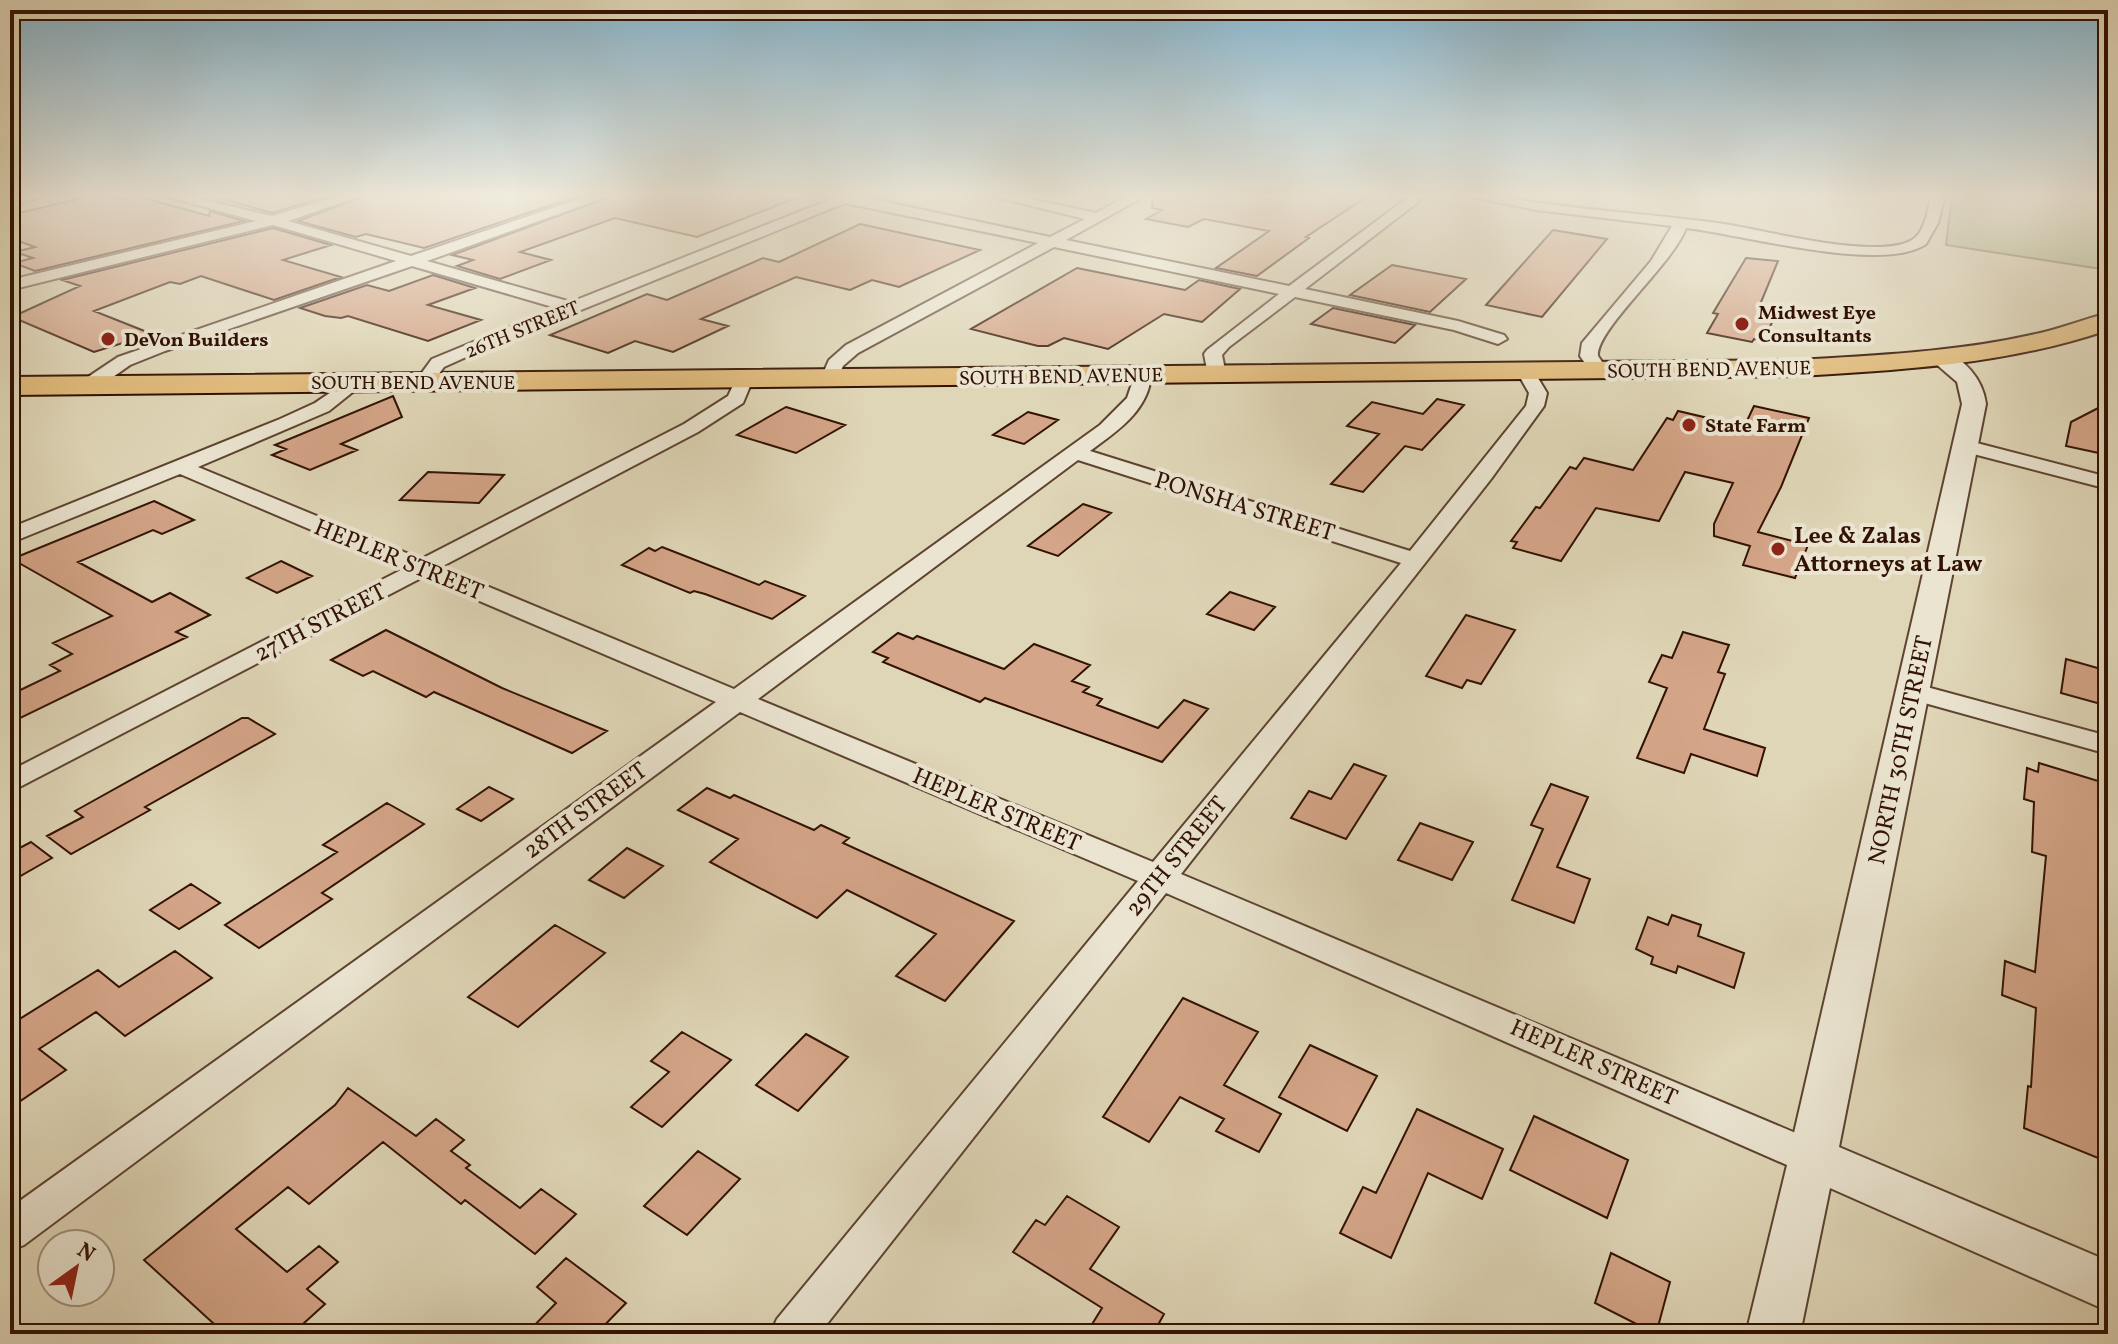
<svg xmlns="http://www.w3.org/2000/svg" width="2118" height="1344" font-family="Vollkorn,serif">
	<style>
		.green { fill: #b1be8f; stroke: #726849; stroke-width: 2 }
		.building { fill: #d4a588; stroke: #321203; stroke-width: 2 }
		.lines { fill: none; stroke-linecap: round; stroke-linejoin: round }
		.minor-casing { stroke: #5d4330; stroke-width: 4 }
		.tertiary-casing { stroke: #5d4330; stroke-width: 4 }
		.primary-casing { stroke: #321203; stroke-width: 4 }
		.minor { fill: #eae4d0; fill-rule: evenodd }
		.tertiary { fill: #eae4d0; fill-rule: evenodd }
		.primary { fill: #e0bb7c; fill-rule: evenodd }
		.poi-dot { fill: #8f2418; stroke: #eae4d0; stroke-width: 3 }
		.labels { text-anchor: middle; stroke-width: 8; stroke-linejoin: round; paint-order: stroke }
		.far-poi-label { font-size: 20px; font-weight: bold; fill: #321203; stroke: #eae4d0; text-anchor: start }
		.far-street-label { font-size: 20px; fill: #321203; stroke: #eae4d0 }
		.street-label { font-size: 24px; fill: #321203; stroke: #eae4d0 }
		.poi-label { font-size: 24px; font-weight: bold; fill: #321203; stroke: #eae4d0; text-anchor: start }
	</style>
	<rect width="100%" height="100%" fill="#dfd6b7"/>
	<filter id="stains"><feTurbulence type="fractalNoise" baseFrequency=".0025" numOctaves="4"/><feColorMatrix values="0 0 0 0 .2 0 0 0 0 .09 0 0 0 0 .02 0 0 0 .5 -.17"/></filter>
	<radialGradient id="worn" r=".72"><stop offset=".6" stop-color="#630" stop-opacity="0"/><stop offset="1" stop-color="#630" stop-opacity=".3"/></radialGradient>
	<path class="green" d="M1952 196H2108V270L1946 245Z"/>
	<path class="building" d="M91 196 124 199 137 196 209 216 210 211 244 221 35 271 14 263 33 258 15 252 35 247 10 238V215Z
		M212 196H328L272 213Z
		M364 196H578L424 248 366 234 356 237 298 221Z
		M612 196H796V198L697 237 615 218 520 252 551 260 500 279 457 266 473 260 452 255Z
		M1153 196H1368L1306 237 1309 238 1257 276 1216 268 1269 231 1204 219 1188 227 1146 219 1162 210 1152 208Z
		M860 224 980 250 899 287 872 280 850 290 796 277 701 319 728 326 673 352 635 341 608 353 550 335 647 294 667 300 763 258 779 262Z
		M273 228 331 245 283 260 341 277 274 300 201 276 180 284 170 282 94 311 152 334 94 352 12 317 80 286 62 280Z
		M1553 230 1607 239 1542 317 1486 305Z
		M1746 258 1778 261 1759 307 1778 310 1763 341 1754 339 1752 342 1707 333 1718 314 1713 313Z
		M1392 265 1466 279 1430 312 1350 295Z
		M1077 268 1185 290 1199 280 1240 289 1202 322 1164 314 1108 349 1064 338 1048 346H1038L971 329Z
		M433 275 475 288 428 305 481 320 428 341 348 316 341 318 325 316 300 308 367 285 389 291Z
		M1333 308 1415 325 1395 343 1311 324Z
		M393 396 402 417 341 444 357 450 310 470 272 455 286 449 275 445Z
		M1437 399 1464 405 1422 450 1405 446 1363 492 1331 484 1379 434 1347 426 1372 402 1423 414Z
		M2108 403V455L2066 446 2071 422Z
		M1754 406 1809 418 1781 487 1758 532 1808 545 1795 578 1743 565 1750 546 1714 536V524L1733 483 1685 472 1659 521 1596 508 1561 561 1513 548 1517 542 1511 541 1536 507 1540 508 1570 467 1576 469 1584 458 1633 470 1667 418 1673 420 1678 411 1738 425 1740 422 1746 423Z
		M786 407 845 425 796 453 737 435Z
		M1028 412 1058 420 1024 444 993 435Z
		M428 472 504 475 479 503 400 500Z
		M154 501 194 520 162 534 153 530 78 562 152 602 170 593 210 615 176 632 187 637 10 723V695L60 671 50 665 72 654 53 643 112 616 12 559Z
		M1083 504 1111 513 1058 556 1028 546Z
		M662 547 759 585 765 581 805 596 772 619 705 594 694 591 690 593 622 565 649 548 655 551Z
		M281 561 312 576 277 593 247 578Z
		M1230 592 1275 607 1254 630 1207 614Z
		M1466 615 1515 630 1481 684 1467 680 1462 688 1426 676Z
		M386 630 502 688 607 731 572 753 434 692 426 697 373 671 363 676 331 660Z
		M1683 632 1729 645 1718 672 1725 674 1704 729 1765 748 1757 776 1691 754 1684 773 1637 758 1667 688 1649 682 1662 655 1672 658Z
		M898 633 913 639 917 636 1004 669 1034 644 1090 665 1072 681 1089 687 1083 692 1102 699 1097 705 1158 728 1184 700 1208 709 1162 762 985 698 980 702 883 662 888 658 873 652Z
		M2066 659 2108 671V706L2061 693Z
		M242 718H248L275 734 145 807 150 810 71 854 47 836 83 817 75 811Z
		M2039 763 2108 784 2105 1116 2108 1117V1162L2024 1128 2028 1086 2031 1087 2036 1008 2002 995 2005 961 2035 972 2046 856 2032 852 2034 802 2024 799 2027 768 2038 772Z
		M1354 764 1386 776 1346 839 1291 818 1309 791 1331 799Z
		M1551 784 1588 797 1557 867 1590 879 1574 923 1512 900 1543 829 1531 825Z
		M489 787 513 799 481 821 457 809Z
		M707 788 730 798 734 795 814 830 821 825 849 838 843 843 1014 921 945 1001 896 976 936 934 847 890 817 918 710 862 738 839 678 810Z
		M387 803 424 824 322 893 332 899 259 948 225 925 337 852 323 845Z
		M1420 823 1473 842 1452 880 1398 860Z
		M31 842 52 858 10 882V853Z
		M627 848 663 866 624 898 589 880Z
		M191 884 220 903 179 929 150 910Z
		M1672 915 1701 925 1698 936 1744 953 1734 988 1678 966 1676 973 1651 964 1653 957 1636 949 1648 917 1668 925Z
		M555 925 605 953 518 1027 468 997Z
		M175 951 212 978 125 1036 96 1012 39 1049 66 1070 10 1108V1025L98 970 119 987Z
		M1183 998 1258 1032 1224 1085 1281 1114 1259 1152 1216 1131 1224 1119 1180 1097 1149 1142 1103 1117Z
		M682 1032 731 1060 662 1127 631 1107 669 1072 651 1061Z
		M806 1034 848 1057 798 1111 756 1085Z
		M1310 1045 1377 1076 1347 1131 1279 1097Z
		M348 1088 416 1136 436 1119 464 1140 451 1151 470 1165 466 1168 520 1208 541 1189 576 1214 535 1254 465 1200 461 1204 383 1142 309 1204 288 1187 236 1229 287 1272 319 1246 338 1262 307 1289 325 1304 292 1334H225L144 1260 335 1105Z
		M1417 1109 1503 1149 1482 1199 1428 1173 1391 1258 1340 1233 1363 1187 1376 1193Z
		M1534 1116 1628 1160 1607 1218 1510 1170Z
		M698 1151 740 1179 687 1235 644 1206Z
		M1067 1196 1119 1227 1090 1269 1164 1314 1153 1334H1086L1102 1308 1013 1252 1036 1220 1045 1225Z
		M1611 1253 1670 1282 1656 1334 1595 1303Z
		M566 1258 626 1303 596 1334H526L556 1303 537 1287Z"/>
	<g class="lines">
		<defs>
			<path id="minor" d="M17 196H42L10 206V198Z
				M165 196H189L272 216 339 196H361L288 221 411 256 588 196H609L427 261 571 302 829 200 823 196H858L1050 237 1085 219 991 196H1018L1096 213 1127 196H1145L1066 240 1289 286 1410 196H1426L1305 289 1458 321 1504 335 1507 339 1498 344 1454 330 1295 297 1229 347 1222 355 1226 375 1217 380 1208 375 1204 354 1207 350 1279 294 1054 247 858 353 843 366 836 382 830 383 821 378 829 360 846 345 1038 243 845 203 475 353 444 367 430 386 424 388 415 382 432 359 556 308 412 266 165 351 130 365 96 389H82L80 385 82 381 118 357 396 261 273 225 10 290V280L256 221Z
				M1469 196H1499C1572 210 1645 213 1718 223 1761 229 1876 261 1912 240 1925 232 1928 210 1931 196H1945L1938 223 1926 244C1883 274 1740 234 1686 228 1673 264 1596 329 1598 356L1609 372 1600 377 1594 376 1580 356 1582 343 1651 261 1672 226 1536 210Z
				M1526 367 1532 368 1547 393 1544 406 1491 479 1181 874 1824 1145 1829 1157 1824 1169 1810 1174 1796 1169 1166 893 819 1334H770L777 1319 1138 881 740 712 24 1245 10 1251V1208L716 702 423 577 10 792V771L403 569 180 474 10 543V528L280 419 315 403 353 377 362 383 359 387 329 411 198 467 421 559 684 424 728 396 738 375 744 374 753 379 743 403 698 432 441 567 734 689 1100 425 1127 398 1136 372H1148L1151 376C1148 411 1116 432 1090 451L1410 551 1526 406 1529 393 1517 372ZM1078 460 1401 563 1153 862 758 699Z
				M1965 440 2108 477V489L1958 450 1955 446Z
				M1912 683 2108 736V754L1903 697 1899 691 1903 685Z"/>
			<path id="tertiary" d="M1939 350C1964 357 1983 379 1986 404L1839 1147 2108 1261V1311L1830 1188 1800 1334H1746L1788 1161 1786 1157 1791 1146 1962 404 1957 382 1928 357Z"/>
			<path id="primary" d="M2108 313V330C2008 364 1904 370 1799 376L10 395V377L1799 360C1877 355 1955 352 2031 335 2057 330 2082 320 2108 313Z"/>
		</defs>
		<use href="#minor" class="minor-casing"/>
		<use href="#tertiary" class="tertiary-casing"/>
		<use href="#primary" class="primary-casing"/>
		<use href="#minor" class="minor"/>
		<use href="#tertiary" class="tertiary"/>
		<use href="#primary" class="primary"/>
	</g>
	<linearGradient id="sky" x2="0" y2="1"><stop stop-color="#87b6cf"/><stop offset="0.51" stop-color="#f1eddf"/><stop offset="1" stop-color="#f1eddf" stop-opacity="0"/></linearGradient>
	<rect width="2118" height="384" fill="url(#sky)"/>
	<g class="poi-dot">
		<circle cx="1742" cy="324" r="8"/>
		<circle cx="108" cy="339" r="8"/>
		<circle cx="1689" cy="425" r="8"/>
		<circle cx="1778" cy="549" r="8"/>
	</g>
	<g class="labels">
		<g class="far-poi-label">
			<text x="1758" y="319">Midwest Eye<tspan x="1758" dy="23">Consultants</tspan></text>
			<text x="124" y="346">DeVon Builders</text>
			<text x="1705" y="432">State Farm</text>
		</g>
		<g class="far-street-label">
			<text transform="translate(522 329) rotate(-22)" y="7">26TH STREET</text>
			<text transform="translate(1709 369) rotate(-1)" y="7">SOUTH BEND AVENUE</text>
			<text transform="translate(1061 376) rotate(-1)" y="7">SOUTH BEND AVENUE</text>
			<text x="413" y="389">SOUTH BEND AVENUE</text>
		</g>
		<g class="street-label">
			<text transform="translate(1245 506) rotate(17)" y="8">PONSHA STREET</text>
			<text transform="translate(399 559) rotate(22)" y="8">HEPLER STREET</text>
			<text transform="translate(320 622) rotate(-27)" y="8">27TH STREET</text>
			<text transform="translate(1900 750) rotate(-78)" y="8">NORTH 30TH STREET</text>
			<text transform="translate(997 809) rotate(23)" y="8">HEPLER STREET</text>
			<text transform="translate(585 810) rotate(-36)" y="8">28TH STREET</text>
			<text transform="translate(1176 856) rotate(-51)" y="8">29TH STREET</text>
			<text transform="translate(1594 1062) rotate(24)" y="8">HEPLER STREET</text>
		</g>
		<g class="poi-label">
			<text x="1794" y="543">Lee &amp; Zalas<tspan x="1794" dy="28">Attorneys at Law</tspan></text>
		</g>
	</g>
	<rect width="2118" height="1344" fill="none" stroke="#dfd6b7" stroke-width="40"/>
	<rect x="12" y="12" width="2094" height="1320" fill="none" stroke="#321203" stroke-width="4"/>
	<rect x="20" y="20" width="2078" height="1304" fill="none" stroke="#321203" stroke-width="2"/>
	<g transform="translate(76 1268) rotate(33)"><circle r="38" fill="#eae4d0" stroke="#a0907e" stroke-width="2"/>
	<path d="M0-6L14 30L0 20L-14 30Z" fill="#8f2418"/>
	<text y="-12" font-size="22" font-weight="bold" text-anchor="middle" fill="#321203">N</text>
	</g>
	<rect width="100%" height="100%" filter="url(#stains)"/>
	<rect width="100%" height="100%" fill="url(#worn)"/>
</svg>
